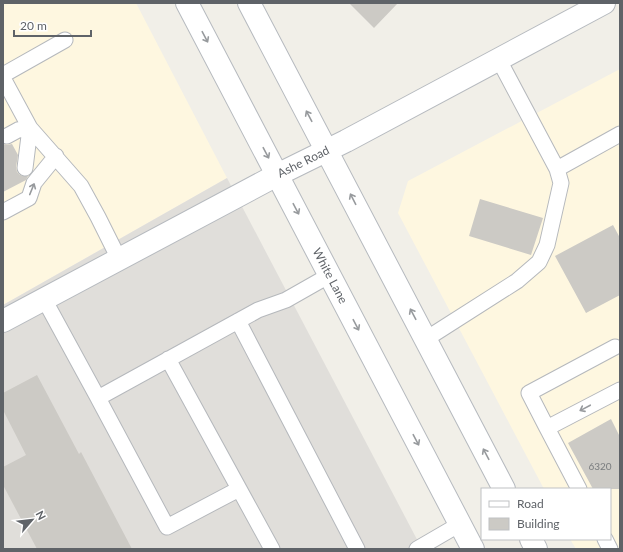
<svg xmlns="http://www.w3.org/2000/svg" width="623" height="552" font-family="Lato,sans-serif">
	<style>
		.commercial { fill: #fef7e0 }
		.industrial { fill: #e0deda }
		.building { fill: #cccac5 }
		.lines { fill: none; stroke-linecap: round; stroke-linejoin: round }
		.lane-casing { stroke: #b5b8bc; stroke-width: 17 }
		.secondary-casing { stroke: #b6babf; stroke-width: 24 }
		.lane { stroke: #fff; stroke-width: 15 }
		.secondary { stroke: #fff; stroke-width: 22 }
		.oneway { stroke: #979a9d }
		.labels { text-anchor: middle; stroke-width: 3; stroke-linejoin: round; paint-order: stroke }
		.number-label { font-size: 10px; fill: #7a7d7f }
		.street-label { font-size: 12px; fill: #5f6368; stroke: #fff }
	</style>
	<rect width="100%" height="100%" fill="#f1efe8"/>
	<path class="commercial" d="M3 3H136L227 178 3 305Z
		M620 69V549H576L570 539H610V489H544L398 213 408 181Z"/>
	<path class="industrial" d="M227 178 422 549H3V305Z"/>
	<path class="building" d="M349 3H398L374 28Z
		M3 144 7 145 12 144 18 155 16 167 17 172 20 175 28 176 26 180 3 192Z
		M480 199 543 218 531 255 469 236Z
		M613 225 620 238V295L586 313 555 256Z
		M37 375 79 454 81 452 132 549H37L3 485V467L26 455 3 410V393Z
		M611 419 620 437V489H593L568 443Z"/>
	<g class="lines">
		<defs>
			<path id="lane" d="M3 75 65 40
				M3 78 30 128 81 186 98 217 119 259
				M7 136 18 130 30 128
				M25 168 30 128
				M557 169 620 134
				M3 212 29 198 34 183 56 156
				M44 299 98 398 258 310 286 300 330 275
				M238 321 357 549
				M426 339 517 281 539 262 547 245 561 183 557 169 499 60
				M168 359 272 549
				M98 398 167 527 239 489
				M547 428 529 393 615 347
				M579 489 547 428 620 390
				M605 539 610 549
				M417 549 460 524"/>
			<g id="secondary">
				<path id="s1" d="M187 3 473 549"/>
				<path d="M249 3 504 489"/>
				<path id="s2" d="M3 321 277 175 346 141 604 3"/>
				<path d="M531 539 536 549"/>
			</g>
		</defs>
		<use href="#lane" class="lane-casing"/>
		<use href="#secondary" class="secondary-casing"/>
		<use href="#lane" class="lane"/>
		<use href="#secondary" class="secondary"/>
	</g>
	<defs><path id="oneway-shaft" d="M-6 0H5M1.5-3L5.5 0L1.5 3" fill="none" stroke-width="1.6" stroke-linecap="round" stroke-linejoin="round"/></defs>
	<g class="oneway">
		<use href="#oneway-shaft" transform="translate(205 37) rotate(62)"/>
		<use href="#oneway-shaft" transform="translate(309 116) rotate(-118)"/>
		<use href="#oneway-shaft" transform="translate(266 153) rotate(62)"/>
		<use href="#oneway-shaft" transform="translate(32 189) rotate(-68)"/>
		<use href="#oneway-shaft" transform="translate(353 199) rotate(-117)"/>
		<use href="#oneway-shaft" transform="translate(296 209) rotate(62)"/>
		<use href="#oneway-shaft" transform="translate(413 314) rotate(-118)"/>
		<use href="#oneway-shaft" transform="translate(356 325) rotate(62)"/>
		<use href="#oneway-shaft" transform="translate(585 408) rotate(152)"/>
		<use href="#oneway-shaft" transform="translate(416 440) rotate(62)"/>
		<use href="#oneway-shaft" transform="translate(486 454) rotate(-118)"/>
	</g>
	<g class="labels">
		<g class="number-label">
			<text x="600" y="470">6320</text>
		</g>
		<g class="street-label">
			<text dy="4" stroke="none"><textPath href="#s2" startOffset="340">Ashe Road</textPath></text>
			<text dy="4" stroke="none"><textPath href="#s1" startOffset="308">White Lane</textPath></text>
		</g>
	</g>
	<rect width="623" height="552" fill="none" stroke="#5f6368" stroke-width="8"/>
	<rect x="481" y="488" width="130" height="52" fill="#ffffff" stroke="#bfc1c3"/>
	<rect x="489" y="501" width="20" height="6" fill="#ffffff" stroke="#bfc1c3"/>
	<text x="517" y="508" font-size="12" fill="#5f6368">Road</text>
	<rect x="489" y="518" width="20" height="12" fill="#cccac5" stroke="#bfc1c3"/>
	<text x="517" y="528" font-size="12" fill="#5f6368">Building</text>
	<g transform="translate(32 520) rotate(62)" stroke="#ffffff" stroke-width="3" paint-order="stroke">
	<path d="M0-3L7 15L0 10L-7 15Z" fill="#5f6368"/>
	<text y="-6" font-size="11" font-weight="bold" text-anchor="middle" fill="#5f6368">N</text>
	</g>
	<path d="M14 30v6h77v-6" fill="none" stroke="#5f6368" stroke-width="2"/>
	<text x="20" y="30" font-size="12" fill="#5f6368" stroke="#ffffff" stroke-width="3" paint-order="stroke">20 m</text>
</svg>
